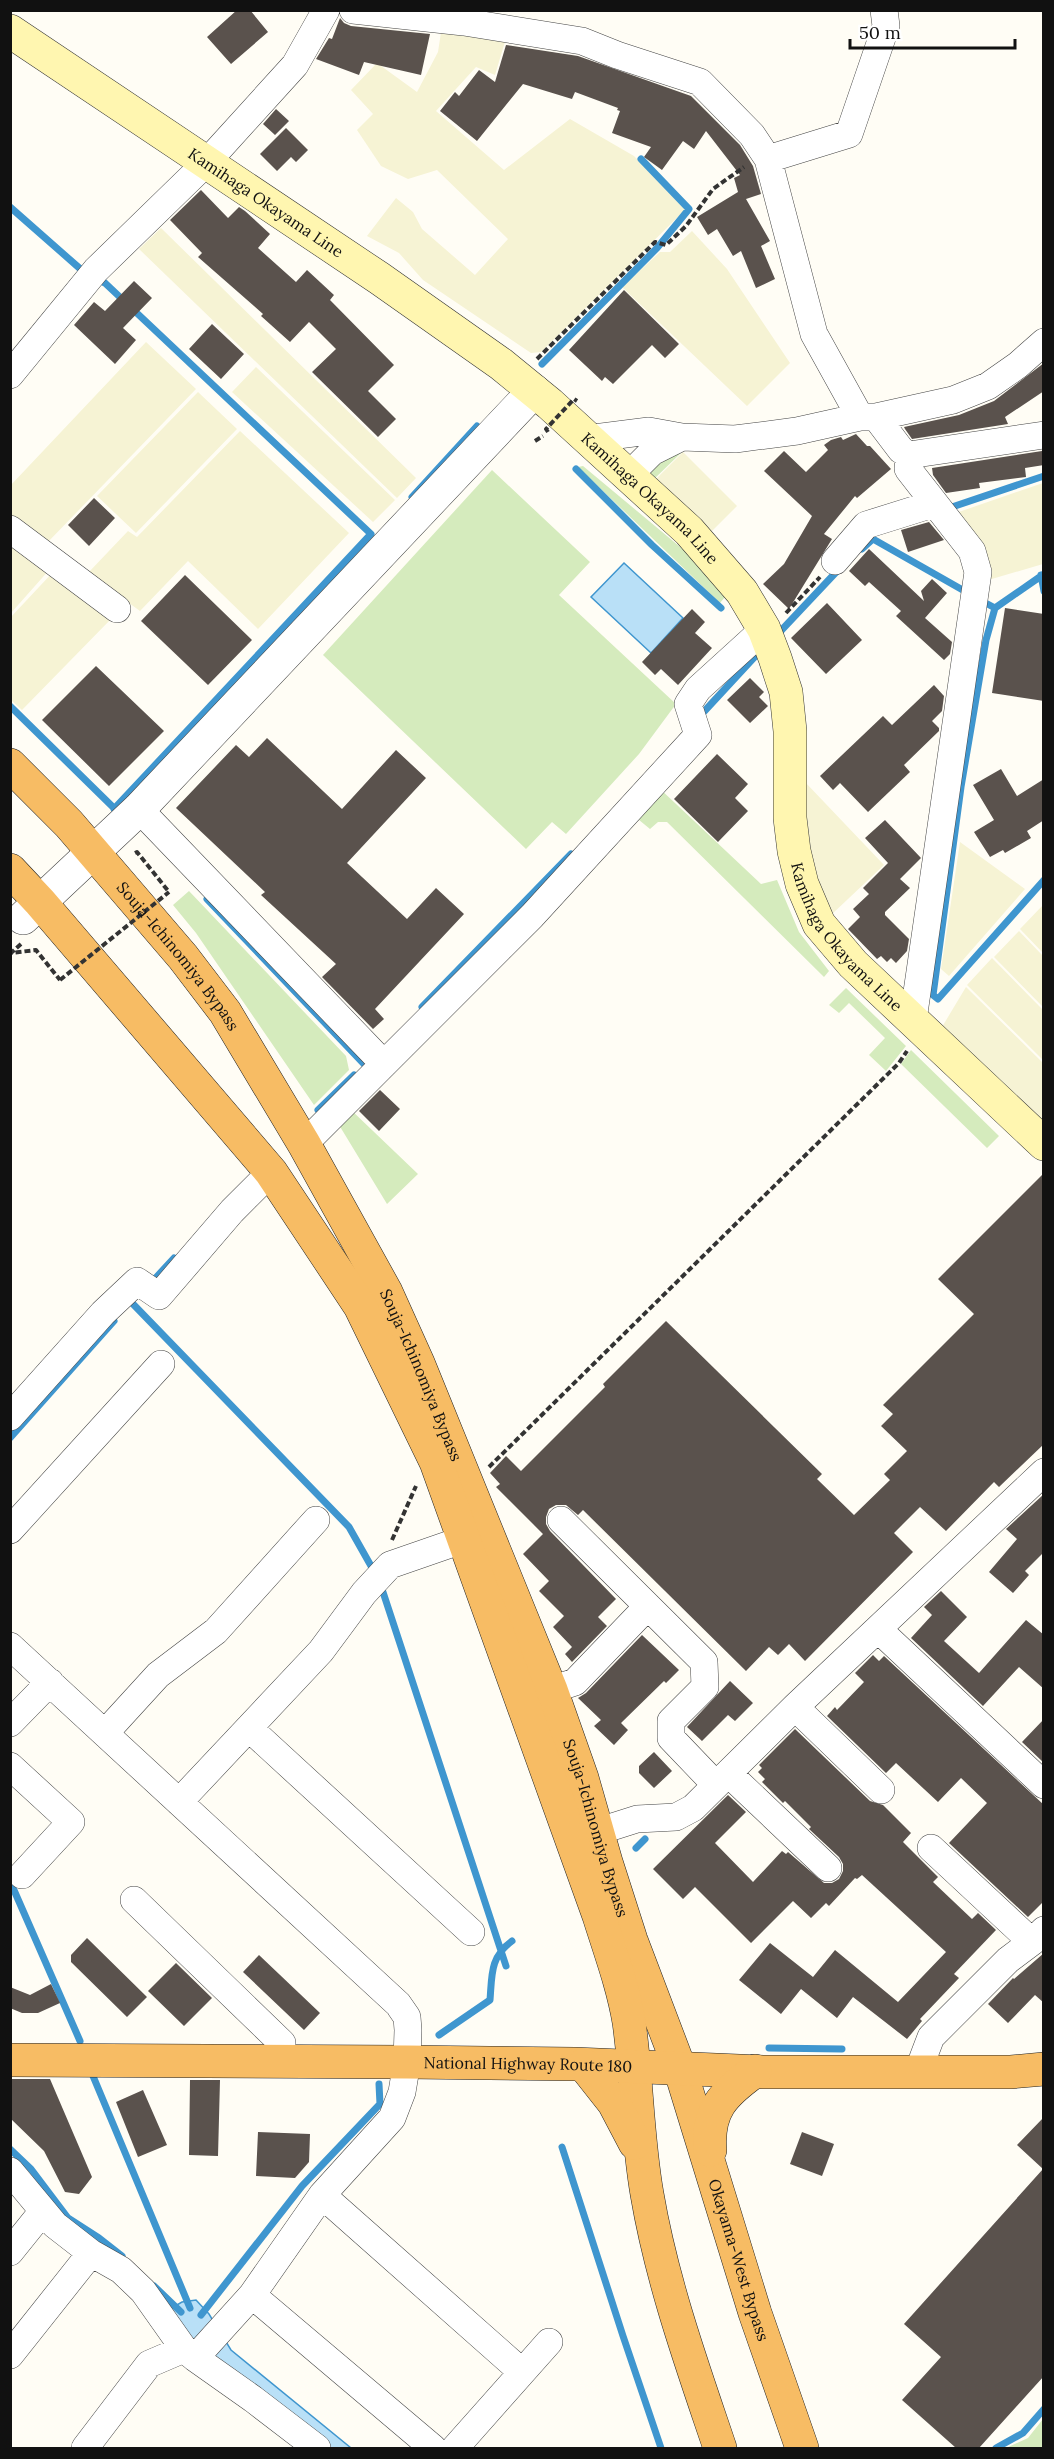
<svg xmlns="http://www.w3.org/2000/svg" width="1054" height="2459" font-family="Lora,serif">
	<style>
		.farmland { fill: #f6f3d4 }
		.green { fill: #d5ebbd }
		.water { fill: #b9e0f7; stroke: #3f96cf; stroke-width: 1.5 }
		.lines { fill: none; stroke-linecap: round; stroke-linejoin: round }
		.stream { stroke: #3f96cf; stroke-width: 7 }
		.building { fill: #5a524d }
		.minor-casing { stroke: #444; stroke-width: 28 }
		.tertiary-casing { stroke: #444; stroke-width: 34 }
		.secondary-casing { stroke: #333; stroke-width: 34 }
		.trunk-casing { stroke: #222; stroke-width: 34 }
		.path { stroke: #333; stroke-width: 4; stroke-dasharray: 6 3; stroke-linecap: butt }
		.minor { stroke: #fff; stroke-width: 27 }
		.tertiary { stroke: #fff; stroke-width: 33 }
		.secondary { stroke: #fff6b0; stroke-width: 33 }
		.trunk { stroke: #f7bc64; stroke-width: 33 }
		.path-bridge { stroke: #333; stroke-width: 4; stroke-dasharray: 6 3; stroke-linecap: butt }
		.labels { text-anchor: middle; stroke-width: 6; stroke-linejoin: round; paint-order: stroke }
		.street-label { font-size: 16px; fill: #111; stroke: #fff }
	</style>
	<rect width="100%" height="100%" fill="#fffdf5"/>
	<path class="farmland" d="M442 26 507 35 495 75 476 67 436 111 504 170 570 119 634 156 686 209 541 352 531 353 423 280 399 253 367 236 396 198 413 212 422 229 475 275 508 239 437 170 408 179 381 166 357 130 373 114 351 90 377 63 417 92 438 52Z
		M161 228 416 478 397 498 139 249Z
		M692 231 727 269 790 363 747 406 622 287 660 252H670Z
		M146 342 196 389 46 544 11 519 10 486Z
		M256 367 395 500 373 522 232 392Z
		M198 392 237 429 136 533 97 496Z
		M240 431 349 533 258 629 188 561 140 611 88 573 128 531 137 537Z
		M683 452 737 506 708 535 653 482Z
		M1043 483V564L985 581 953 514Z
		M11 539 50 569 11 613Z
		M54 571 112 618 22 710 11 700 10 618Z
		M805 782 884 865 830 916 815 879 805 816Z
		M960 842 1025 889 949 976 941 969Z
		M1043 905V953L1020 929Z
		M1019 931 1043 956V1007L994 957Z
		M992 958 1043 1010V1060L967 985Z
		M966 987 1043 1063V1121L942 1027Z"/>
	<path class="green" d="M682 452 652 481 649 470 654 462Z
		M583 466 685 551 725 597 720 603 578 467Z
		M492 470 590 562 559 595 676 704 639 754 566 834 552 822 526 849 323 655Z
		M658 787 761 884 777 880 799 932 829 971 824 977 667 822H658L650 829 633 815Z
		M189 891 346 1056 349 1070 314 1105 196 933 173 905Z
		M846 988 906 1046 886 1071 869 1055 885 1038 849 1003 839 1013 829 1005Z
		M911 1050 999 1136 987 1148 901 1064Z
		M349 1108 418 1174 387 1204 336 1120Z
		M1043 2419V2448H1006L1028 2438Z"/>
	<path class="water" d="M624 563 683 618 651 653 591 597Z
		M196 2300 209 2314 231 2350 351 2448H325L209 2359 168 2310 182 2302Z"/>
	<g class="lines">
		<path class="stream" d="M10 207 85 273
			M95 278 105 283 371 534 114 809
			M542 364 657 248 689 209 641 159
			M576 469 652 545 721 608
			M412 497 477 426
			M946 509 1044 476
			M862 549 873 539 968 593
			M1044 574 995 608 986 640 961 787 933 995 938 999 1044 880
			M1041 575 1044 591
			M980 600 995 608
			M776 636 840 568
			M10 706 118 812
			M699 717 761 650
			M207 899 365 1065
			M422 1007 571 854
			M318 1110 354 1075
			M151 1283 174 1258
			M133 1304 349 1527 375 1573
			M10 1438 114 1321
			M381 1586 506 1966
			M636 1848 645 1839
			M10 1881 80 2041
			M439 2035 490 2000C492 1975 490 1957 512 1941
			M769 2048 842 2049
			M93 2076 190 2308
			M562 2147 623 2336 661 2448
			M10 2149 31 2169 68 2218 99 2238 122 2256
			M154 2286 181 2312
			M201 2315 302 2186 380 2104 379 2084
			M996 2448 1023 2433 1044 2409"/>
	</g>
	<path class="building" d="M237 10H250L268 32 231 64 207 37Z
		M340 18 344 23 351 26 430 34 421 75 364 62 359 75 316 59 329 38 332 39Z
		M506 45 578 56 691 96 740 145 753 166 761 194 746 199 770 241 761 246 775 279 756 288 741 251 733 256 717 229 708 235 697 217 738 192 734 178 740 175 706 131 694 149 683 141 662 170 644 157 651 147 612 133 620 111 617 110 618 108 575 92 572 99 523 84 477 141 440 111 455 92 459 96 479 70 495 82Z
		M276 109 289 121 275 135 263 124Z
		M286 128 308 150 296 162 291 157 277 171 260 154Z
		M201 190 228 218 239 207 245 211 270 234 258 248 296 282 307 270 334 295 330 300 394 365 368 391 396 419 378 437 312 372 336 349 309 322 290 342 261 316 263 314 198 257 202 253 170 220Z
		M134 281 152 298 123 328 136 340 115 364 74 325 94 302 105 311Z
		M624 290 679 344 665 358 652 345 613 384 605 377 602 381 569 350Z
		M212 324 244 354 221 379 189 349Z
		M1044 363V391L1005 417 1008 424 912 439 905 429 904 427 959 415 994 401Z
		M856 434 867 446H870L891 469 857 498 855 496 824 534 832 539 789 609 763 584 784 564 812 516 764 471 784 451 806 472 828 450 824 445 831 440 841 437 843 440Z
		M1042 451 1044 465 1025 468 1026 477 979 483 980 488 946 493 933 475 932 468Z
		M94 498 115 518 89 546 68 525Z
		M929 522 944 540 908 552 901 530Z
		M869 549 924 601 921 591 932 579 947 593 925 618 952 642 950 654 944 660 896 616 901 611 869 582 865 586 849 571Z
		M185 575 252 640 208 685 141 621Z
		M827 603 862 640 826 674 791 638Z
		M1005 608 1044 614V701L992 693Z
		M692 609 705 622 695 633 712 648 678 685 661 669 655 675 642 662Z
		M96 666 164 731 109 786 42 720Z
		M750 678 764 692 759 697 768 706 750 723 727 700Z
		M934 685 944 696 942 711 932 721 939 728V731L904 765 910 772 868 812 840 783 833 790 820 776 883 716 892 725Z
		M267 738 342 809 396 750 426 778 347 863 407 919 436 888 464 914 375 1009 384 1019 373 1029 322 977 336 964 261 895 265 892 176 808 236 745 249 757Z
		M717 754 748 784 735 798 748 811 718 842 674 799Z
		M1001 769 1017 796 1044 779V820L1027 831 1031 838 1005 853 1003 850 990 857 974 832 994 820 973 785Z
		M885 820 921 858 900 879 910 888 885 912V915L909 939 907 951 896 963 891 958 887 962 881 956 877 959 848 929 860 917 853 909 869 894 863 888 888 863 865 838Z
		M380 1090 400 1109 379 1131 359 1111Z
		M1044 1173V1444L999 1487 994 1482 946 1531 920 1507 894 1533 913 1552 805 1661 789 1644 778 1655 769 1647 746 1671 583 1510 578 1515 566 1505H556L549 1509 546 1517V1524L550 1531 616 1599 598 1617 607 1626 572 1662 565 1654 572 1647 553 1627 564 1616 539 1591 549 1581 523 1554 543 1534 496 1487 500 1484 490 1473 506 1456 521 1471 605 1387 603 1384 666 1321 822 1474 817 1479 854 1515 890 1480 884 1474 907 1451 881 1426 893 1414 883 1405 974 1314 938 1279Z
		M1044 1494V1552L1025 1571 1029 1575 1013 1593 989 1572 1017 1539 1006 1529Z
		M941 1591 967 1617 944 1641 979 1673 1026 1620 1044 1635V1689L1019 1667 983 1706 911 1638 932 1615 924 1607Z
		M642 1635 679 1670 666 1683 664 1681 621 1723 628 1730 614 1745 594 1726 601 1720 578 1698 586 1693Z
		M873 1655 879 1661 884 1656 1044 1805V1901L1028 1917 949 1843 987 1803 961 1778 938 1802 896 1763 886 1773 827 1716 835 1707 837 1710 864 1682 855 1673Z
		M730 1681 753 1703 735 1721 728 1715 702 1741 687 1727Z
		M1044 1719V1763L1022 1742Z
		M795 1729 870 1801 883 1805 911 1833 903 1842 938 1877 933 1882 972 1919 978 1913 996 1930 954 1974 959 1978 920 2019 922 2021 907 2039 853 1997 837 2018 801 1989 781 2014 739 1980 770 1943 813 1977 835 1950 898 2002 946 1952 862 1875 857 1879 855 1878 829 1906 826 1903 811 1918 793 1901 751 1943 695 1887 683 1899 653 1869 728 1795 746 1812 715 1843 753 1882 782 1851 786 1854 788 1852 824 1883H832L839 1879 843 1871V1864L839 1857 809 1829 811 1827 785 1801 783 1803 762 1782 765 1779 758 1772 762 1768 759 1765Z
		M654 1752 672 1771 654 1788 639 1773V1766Z
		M87 1938 147 1997 127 2017 71 1962V1955Z
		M1044 1953V2003L1035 1995 1008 2023 988 2004 1013 1978 1014 1979Z
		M259 1955 320 2013 304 2030 243 1972Z
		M176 1963 212 1998 184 2026 148 1991Z
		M51 1984 60 2003 38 2013H22L10 2008V1987L30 1995Z
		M10 2079H50L92 2177 79 2194 65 2192 44 2151 10 2118Z
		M190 2080H220L218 2156 189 2155Z
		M143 2090 167 2145 138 2157 116 2102Z
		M1044 2117V2376L979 2448H956L902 2400 941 2357 904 2324 1043 2169 1017 2145Z
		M258 2132 310 2134 309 2162 295 2178 256 2176Z
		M802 2132 834 2144 822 2176 790 2164Z"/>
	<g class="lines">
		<defs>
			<path id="minor" d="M353 10 464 22 582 41 617 55 700 82 752 135 768 159 814 334 860 417
				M768 159 849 134 886 26 884 10
				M10 375 96 270 207 162 295 65 326 10
				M876 417 901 450 909 455 1044 435
				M586 439 649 431 682 437 735 439 797 431 860 417H876L953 400 988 386 1018 365 1044 342
				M629 475 652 452 682 437
				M10 529 117 609
				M835 561 866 525 933 504
				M139 809 384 1064
				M909 1017 914 1013 978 572 972 551 908 469 909 455
				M304 1144 532 916 698 735 688 704 698 689 764 629
				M10 1417 103 1313 137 1281 159 1296 232 1211 271 1172
				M561 1520 704 1662 705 1687 671 1721V1738L716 1785
				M10 1530 161 1364
				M879 1630 1044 1785
				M10 1646 398 2004 407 2017 408 2030 407 2062 402 2092 392 2118 322 2195 252 2295 195 2358 184 2349 149 2364 85 2448
				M551 1690 575 1682 647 1607
				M795 1707 881 1790
				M10 1723 50 1682
				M249 1728 471 1932
				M105 1733 158 1675 216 1631 316 1520
				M10 1766 71 1822 22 1875
				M729 1774 828 1868
				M179 1802 321 1651 364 1593 390 1565 465 1539
				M596 1832 637 1819 676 1817 693 1808 795 1707 1044 1472
				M931 1848 1032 1942
				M134 1900 282 2043V2063
				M922 2072 923 2058 931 2037 1008 1960 1032 1942 1044 1930
				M10 2171 55 2225 91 2253 121 2270 143 2291 184 2349
				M322 2195 522 2372
				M10 2252 43 2211
				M252 2295 433 2448
				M10 2355 91 2253
				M195 2358 253 2399 317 2448
				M455 2448 549 2342"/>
			<path id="tertiary" d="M23 918 139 809 534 391"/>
			<g id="secondary">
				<path id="s1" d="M10 31 379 278 501 364 550 404 689 531 742 592 764 629 775 658 786 692 790 731V818L794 851 802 884 819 924 853 964 1044 1144"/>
			</g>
			<g id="trunk">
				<path id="s2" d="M10 765 69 824 183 957 225 1012 304 1144 386 1292 418 1363 551 1690 582 1778 606 1862 631 1940 680 2069 755 2313 802 2448"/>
				<path d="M10 870 40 902 271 1172 360 1306 436 1462 599 1916C610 1951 623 1986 629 2022 637 2079 637 2137 647 2194 662 2282 692 2365 720 2448"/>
				<path id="s3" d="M10 2060 407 2062 575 2064 763 2072H1011L1044 2069"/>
				<path d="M584 2065 614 2103 635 2143"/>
				<path d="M710 2150C707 2110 723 2094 755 2071"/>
			</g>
		</defs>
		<use href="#minor" class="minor-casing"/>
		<use href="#tertiary" class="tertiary-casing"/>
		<use href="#secondary" class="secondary-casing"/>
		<use href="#trunk" class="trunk-casing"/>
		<path class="path" d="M537 359 655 242 666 245 686 226 713 189 744 167
			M535 441 543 436
			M786 613 820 577
			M135 853 137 852 169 892
			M21 944 11 953 36 950 60 980
			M489 1467 899 1063 907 1051
			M392 1540 416 1486"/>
		<use href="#minor" class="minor"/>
		<use href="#tertiary" class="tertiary"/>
		<use href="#secondary" class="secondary"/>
		<use href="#trunk" class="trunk"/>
		<path class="path-bridge" d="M548 432 546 429 574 399 577 401
			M60 980 169 892"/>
	</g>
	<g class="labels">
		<g class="street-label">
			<text dy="6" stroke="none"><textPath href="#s1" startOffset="308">Kamihaga Okayama Line</textPath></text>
			<text dy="6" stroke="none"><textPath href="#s1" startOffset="794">Kamihaga Okayama Line</textPath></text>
			<text dy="6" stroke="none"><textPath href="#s1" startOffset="1298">Kamihaga Okayama Line</textPath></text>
			<text dy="6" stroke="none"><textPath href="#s2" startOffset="255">Souja-Ichinomiya Bypass</textPath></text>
			<text dy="6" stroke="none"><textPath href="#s2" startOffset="741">Souja-Ichinomiya Bypass</textPath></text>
			<text dy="6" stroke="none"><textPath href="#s2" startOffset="1227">Souja-Ichinomiya Bypass</textPath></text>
			<text dy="6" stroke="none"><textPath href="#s3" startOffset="518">National Highway Route 180</textPath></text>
			<text dy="6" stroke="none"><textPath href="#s2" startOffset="1682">Okayama-West Bypass</textPath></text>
		</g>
	</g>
	<rect width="1054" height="2459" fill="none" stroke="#111111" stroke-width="24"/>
	<path d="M850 39v9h165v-9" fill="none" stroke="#111111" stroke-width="3"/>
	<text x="859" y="39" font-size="18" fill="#111111" stroke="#ffffff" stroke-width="4.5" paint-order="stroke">50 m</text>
</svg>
